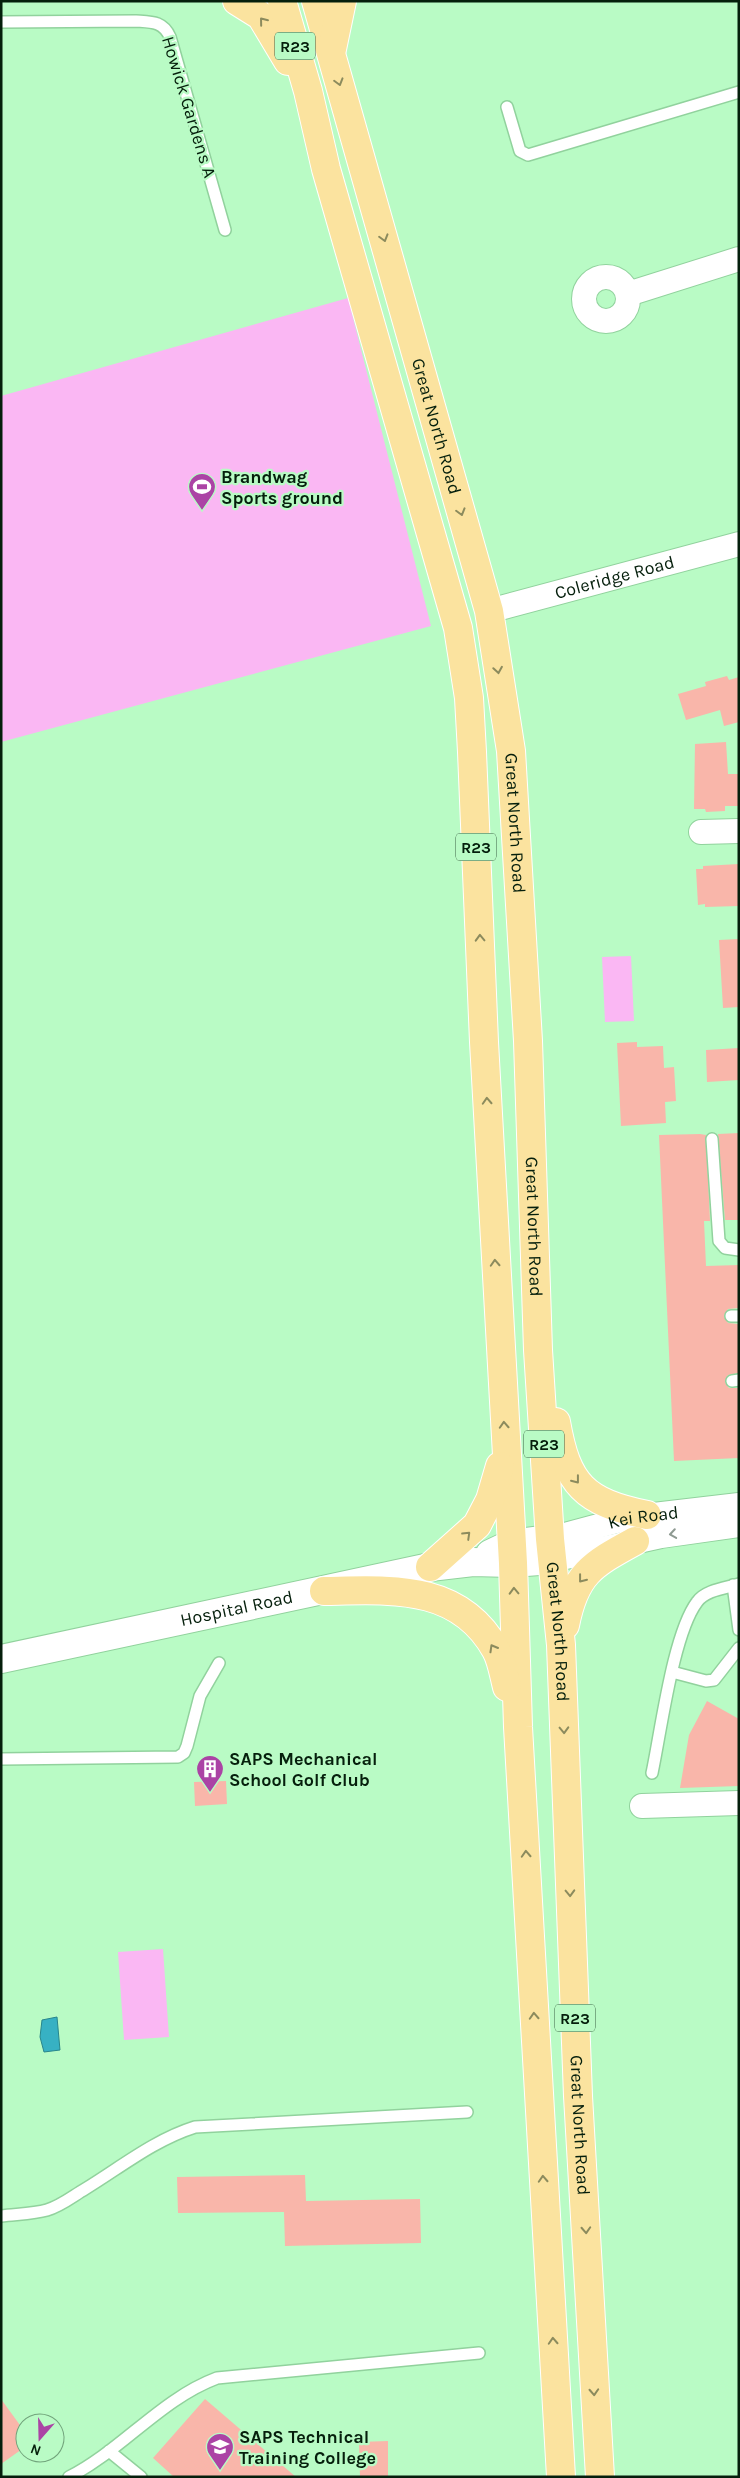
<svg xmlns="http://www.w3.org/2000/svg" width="740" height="2478" font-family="Karla,sans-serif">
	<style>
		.green { fill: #fab7f3 }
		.water { fill: #37b1c3; stroke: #28858c }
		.building { fill: #f9b6aa }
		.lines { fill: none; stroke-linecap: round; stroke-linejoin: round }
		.lane-casing { stroke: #91d29d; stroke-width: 14 }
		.street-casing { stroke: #91d29d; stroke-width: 26 }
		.secondary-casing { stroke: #91d29d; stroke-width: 30 }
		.primary-casing { stroke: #fff; stroke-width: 30 }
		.lane { stroke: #fff; stroke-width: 11 }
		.street { stroke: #fff; stroke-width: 24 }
		.secondary { stroke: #fff; stroke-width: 28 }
		.primary { stroke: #fbe39f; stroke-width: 28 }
		.oneway { stroke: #8c8b5d }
		.oneway2 { stroke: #8e9a92 }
		.labels { text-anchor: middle; stroke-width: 4.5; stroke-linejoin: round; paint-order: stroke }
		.shield { fill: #b9fbc5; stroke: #3b6144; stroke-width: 1 }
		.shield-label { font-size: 16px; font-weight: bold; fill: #051f0c }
		.street-label { font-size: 18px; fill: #051f0c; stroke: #b9fbc5 }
		.poi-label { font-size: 18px; font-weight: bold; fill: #051f0c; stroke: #b9fbc5; text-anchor: start }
	</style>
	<rect width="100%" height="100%" fill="#b9fbc5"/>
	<path class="green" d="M348 298 431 626 1 742V396Z
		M631 956 634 1021 605 1022 602 957Z
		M163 1949 169 2037 124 2040 118 1952Z"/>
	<path class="water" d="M57 2017 60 2050 44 2052 40 2037 42 2020Z"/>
	<path class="building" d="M727 676 729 680 739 677V722L724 726 720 710 686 720 678 694 706 686 705 682Z
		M726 742 728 774H739V806H725V811L706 812 705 809H694L695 744Z
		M739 864V906L705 907V904L698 905 696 869H703V866Z
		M739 939V1007L723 1008 719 940Z
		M637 1042V1047L663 1046 664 1068 674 1067 676 1101 665 1102 666 1123 621 1126 617 1043Z
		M739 1048V1080L707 1082 706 1050Z
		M739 1133V1220H725L718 1134Z
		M700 1134 706 1135 710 1221H704L706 1266 739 1265V1308L728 1309 724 1316 728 1323 739 1324V1373L728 1375 725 1382 729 1388H739V1458L674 1461 659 1135Z
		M707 1701 739 1719V1786L680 1788 689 1735Z
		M226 1781 227 1804 195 1806 194 1782Z
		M305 2175 306 2201 420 2199 421 2243 285 2246 284 2212 178 2213 177 2177Z
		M1 2399 25 2432V2447L1 2464Z
		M205 2399 296 2477H174L153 2458Z
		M388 2441V2477H360L359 2442Z"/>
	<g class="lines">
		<defs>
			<path id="lane" d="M1 22 136 21C151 22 163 21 170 37L225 230
				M507 107 520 151 528 155 739 92
				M712 1139 719 1241 725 1248 739 1250
				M731 1316H739
				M732 1381 739 1380
				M733 1585 739 1630
				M672 1672 706 1681 714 1680 739 1648
				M1 1759 178 1757 184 1753 187 1746 200 1696 219 1663
				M652 1773C661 1731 673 1634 697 1602 705 1590 726 1588 739 1584
				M1 2216C16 2214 33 2214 47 2210 61 2206 73 2196 85 2189 121 2167 154 2140 195 2127L467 2112
				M109 2451 141 2477
				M69 2477C122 2450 161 2399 217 2378L479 2353"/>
			<g id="street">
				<circle cx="606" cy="299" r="22"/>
				<path d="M628 294 739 259"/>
				<path id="s1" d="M489 611 739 544"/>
				<path d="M701 832 739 831"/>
				<path id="s2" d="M550 1539 628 1518 739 1505"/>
				<path d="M552 1560 661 1536 739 1525"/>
				<path d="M642 1806 739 1803"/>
			</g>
			<g id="secondary">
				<path d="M490 1554 511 1544 550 1539"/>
				<path id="s3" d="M1 1659 430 1567 473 1562 513 1563 552 1560"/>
			</g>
			<g id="primary">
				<path d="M237 1 261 16 288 61"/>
				<path d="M282 1 308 91 326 169 458 628 469 698 472 752 484 1042 513 1563 518 1727 561 2477"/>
				<path id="s4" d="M316 1 489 611 511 751 528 1041 538 1350 550 1539 561 1645 578 2096 600 2477"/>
				<path d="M332 49 342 1"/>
				<path d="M556 1422C567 1485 584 1502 647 1515"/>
				<path d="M430 1567 477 1525 490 1500 500 1466"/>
				<path d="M324 1591C390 1590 459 1583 496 1650 502 1661 504 1676 507 1687"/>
				<path d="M565 1625C575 1574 591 1565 635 1541"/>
			</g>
		</defs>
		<use href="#lane" class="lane-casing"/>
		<use href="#street" class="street-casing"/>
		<use href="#secondary" class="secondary-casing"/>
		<use href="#primary" class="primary-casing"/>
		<use href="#lane" class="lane"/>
		<use href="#street" class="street"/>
		<use href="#secondary" class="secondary"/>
		<use href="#primary" class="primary"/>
	</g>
	<defs><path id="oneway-chevron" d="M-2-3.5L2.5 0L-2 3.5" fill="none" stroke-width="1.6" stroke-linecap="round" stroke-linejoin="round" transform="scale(1.25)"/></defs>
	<g class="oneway">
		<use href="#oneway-chevron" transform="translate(263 21) rotate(-129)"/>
		<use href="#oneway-chevron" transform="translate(339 82) rotate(74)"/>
		<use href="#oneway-chevron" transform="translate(384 238) rotate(74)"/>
		<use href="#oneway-chevron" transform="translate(461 512) rotate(74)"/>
		<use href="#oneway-chevron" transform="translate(498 670) rotate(81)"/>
		<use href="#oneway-chevron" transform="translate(480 938) rotate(-92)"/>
		<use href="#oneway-chevron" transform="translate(487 1101) rotate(-93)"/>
		<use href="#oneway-chevron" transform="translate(495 1263) rotate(-93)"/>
		<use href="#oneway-chevron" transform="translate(504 1425) rotate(-93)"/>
		<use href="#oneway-chevron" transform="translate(576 1480) rotate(52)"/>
		<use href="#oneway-chevron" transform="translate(467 1535) rotate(-44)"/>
		<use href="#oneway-chevron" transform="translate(582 1579) rotate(128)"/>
		<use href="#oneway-chevron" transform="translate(514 1591) rotate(-92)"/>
		<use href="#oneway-chevron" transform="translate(493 1648) rotate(-120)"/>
		<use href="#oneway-chevron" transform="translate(564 1730) rotate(88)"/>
		<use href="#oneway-chevron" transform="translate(526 1854) rotate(-93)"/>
		<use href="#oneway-chevron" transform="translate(570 1893) rotate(88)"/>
		<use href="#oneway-chevron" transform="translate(534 2016) rotate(-93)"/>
		<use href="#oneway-chevron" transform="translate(543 2179) rotate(-93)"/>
		<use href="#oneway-chevron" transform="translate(586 2230) rotate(87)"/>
		<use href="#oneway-chevron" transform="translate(553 2341) rotate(-93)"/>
		<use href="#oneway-chevron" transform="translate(594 2392) rotate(87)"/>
	</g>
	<use class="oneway2" href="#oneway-chevron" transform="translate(673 1534) rotate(171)"/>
	<defs>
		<symbol id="stadium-pin" viewBox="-11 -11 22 30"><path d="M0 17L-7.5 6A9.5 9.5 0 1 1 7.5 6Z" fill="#ab43a5" stroke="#b9fbc5"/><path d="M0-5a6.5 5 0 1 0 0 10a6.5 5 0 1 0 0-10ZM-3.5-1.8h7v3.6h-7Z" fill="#fff"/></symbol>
		<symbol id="building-pin" viewBox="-11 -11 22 30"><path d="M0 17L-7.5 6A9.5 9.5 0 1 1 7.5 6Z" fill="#ab43a5" stroke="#b9fbc5"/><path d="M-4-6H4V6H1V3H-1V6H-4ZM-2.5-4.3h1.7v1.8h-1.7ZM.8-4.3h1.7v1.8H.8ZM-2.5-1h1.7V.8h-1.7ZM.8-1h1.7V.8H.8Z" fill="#fff"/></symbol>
		<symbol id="university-pin" viewBox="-11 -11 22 30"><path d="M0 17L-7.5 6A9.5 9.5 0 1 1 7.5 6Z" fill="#ab43a5" stroke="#b9fbc5"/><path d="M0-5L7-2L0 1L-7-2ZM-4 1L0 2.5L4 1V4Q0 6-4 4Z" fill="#fff"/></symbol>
	</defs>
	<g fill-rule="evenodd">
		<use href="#stadium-pin" x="186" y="471" width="32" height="43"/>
		<use href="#building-pin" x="194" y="1753" width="32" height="43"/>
		<use href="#university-pin" x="204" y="2431" width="32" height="43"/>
	</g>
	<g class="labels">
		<g class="shield">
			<rect x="275" y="32.5" width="40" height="27" rx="4"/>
			<rect x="456" y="833.5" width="40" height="27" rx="4"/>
			<rect x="524" y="1430.5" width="40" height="27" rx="4"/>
			<rect x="555" y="2004.5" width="40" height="27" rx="4"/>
		</g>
		<g class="shield-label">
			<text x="295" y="52">R23</text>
			<text x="476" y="853">R23</text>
			<text x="544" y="1450">R23</text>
			<text x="575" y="2024">R23</text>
		</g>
		<g class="street-label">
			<text transform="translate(189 107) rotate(73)" y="6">Howick Gardens A</text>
			<text dy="6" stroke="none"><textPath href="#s4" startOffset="442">Great North Road</textPath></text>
			<text dy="6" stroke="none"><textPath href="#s1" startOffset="130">Coleridge Road</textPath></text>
			<text dy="6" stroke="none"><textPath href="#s4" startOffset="848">Great North Road</textPath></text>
			<text dy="6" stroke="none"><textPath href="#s4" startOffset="1252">Great North Road</textPath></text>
			<text dy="6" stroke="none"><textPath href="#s2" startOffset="96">Kei Road</textPath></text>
			<text dy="6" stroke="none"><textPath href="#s3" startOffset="241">Hospital Road</textPath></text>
			<text dy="6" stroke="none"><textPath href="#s4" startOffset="1658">Great North Road</textPath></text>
			<text dy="6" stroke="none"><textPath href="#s4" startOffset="2152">Great North Road</textPath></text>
		</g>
		<g class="poi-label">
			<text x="221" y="483">Brandwag<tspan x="221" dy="21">Sports ground</tspan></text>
			<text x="229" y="1765">SAPS Mechanical<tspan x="229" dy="21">School Golf Club</tspan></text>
			<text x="239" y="2443">SAPS Technical<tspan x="239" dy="21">Training College</tspan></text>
		</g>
	</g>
	<rect width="740" height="2478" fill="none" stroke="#051f0c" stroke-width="5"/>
	<g transform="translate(40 2438) rotate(200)"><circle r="24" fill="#b9fbc5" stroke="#71a37b"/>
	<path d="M0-4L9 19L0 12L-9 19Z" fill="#ab43a5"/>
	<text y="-8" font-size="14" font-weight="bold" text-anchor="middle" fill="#051f0c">N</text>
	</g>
</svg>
